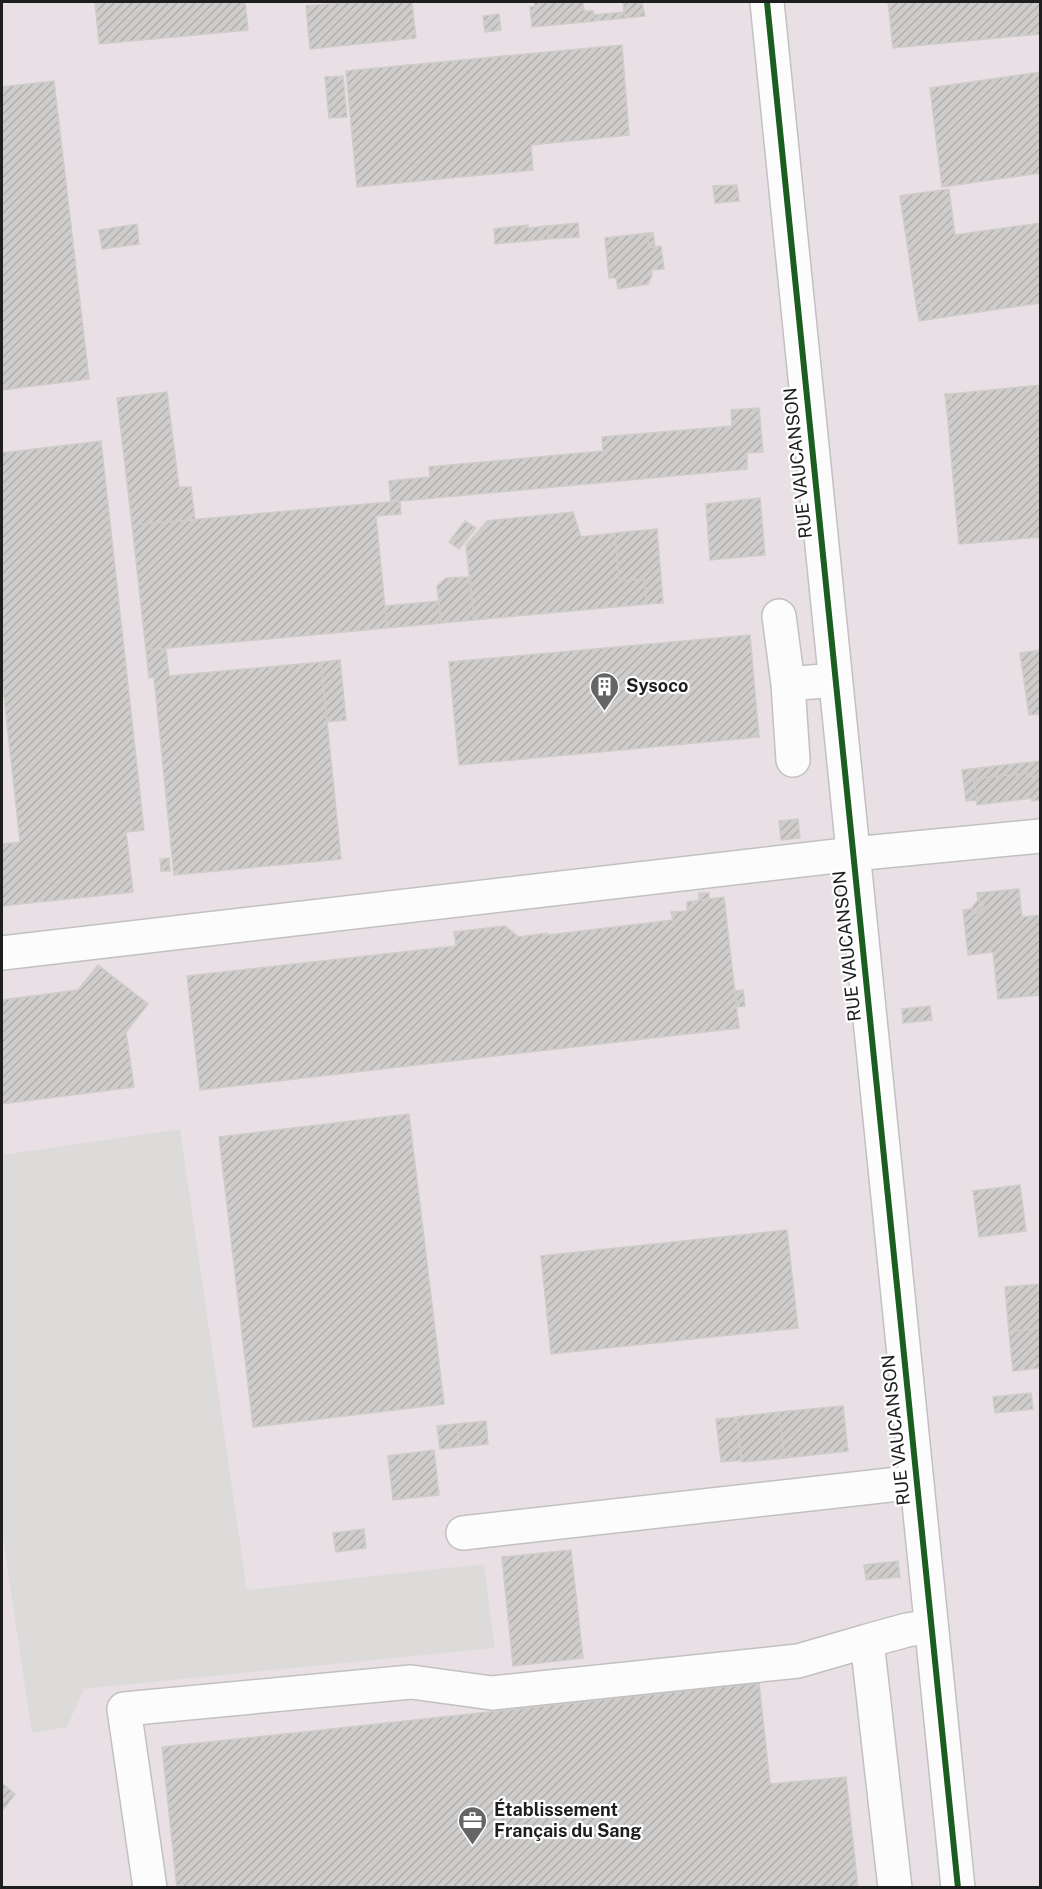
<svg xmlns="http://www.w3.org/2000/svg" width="1042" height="1889" font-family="'Public Sans',sans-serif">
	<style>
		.industrial { fill: #e9e0e6 }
		.parking { fill: #dcdbda }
		.building { fill: url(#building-hatch); stroke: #cfccc9; stroke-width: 1.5 }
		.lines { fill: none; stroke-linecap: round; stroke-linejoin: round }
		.minor-casing { stroke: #c2c1c0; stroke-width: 36 }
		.minor { stroke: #fcfcfc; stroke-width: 33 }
		.cycleway-casing { stroke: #fff; stroke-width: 10 }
		.cycleway { stroke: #1b5e20; stroke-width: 6 }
		.labels { text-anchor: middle; stroke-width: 4.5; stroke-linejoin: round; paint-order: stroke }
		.street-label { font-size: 18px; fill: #1e1e1e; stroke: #fff }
		.poi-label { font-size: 18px; font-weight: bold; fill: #1e1e1e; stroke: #fff; text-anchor: start }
	</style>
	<defs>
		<pattern id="building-hatch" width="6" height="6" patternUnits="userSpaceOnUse" patternTransform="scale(1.5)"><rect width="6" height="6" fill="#cfcdcb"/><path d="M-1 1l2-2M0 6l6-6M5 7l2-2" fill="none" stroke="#b1b0ae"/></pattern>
	</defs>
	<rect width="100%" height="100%" fill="#eceae8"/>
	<path class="industrial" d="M2 2H1040V1887H2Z"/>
	<path class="parking" d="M180 1129 247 1590 484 1564 495 1648 84 1689 67 1727 32 1733 2 1532V1155Z"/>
	<path class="building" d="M95 2H245L248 30 99 44Z
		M350 2H412L416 38 310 49 306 6Z
		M534 2H583L584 11H593L595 21 532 27 530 7 535 6Z
		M623 2H642L645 16 625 18Z
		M888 2H1040V34L893 48Z
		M624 12 625 18 595 21 594 15Z
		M499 14 501 30 485 32 483 16Z
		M622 45 629 135 531 145 533 170 357 187 346 71Z
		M1040 72V173L942 187 930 88Z
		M343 76 347 117 329 118 325 77Z
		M54 81 89 379 2 390V87Z
		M737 185 739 201 715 203 713 186Z
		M949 189 955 235 1040 223V303L932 319 930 302 916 304 900 196Z
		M578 223 579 237 548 239 547 226Z
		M137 224 139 244 102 249 99 230Z
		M528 225V228L547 226 548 239 495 244 494 229Z
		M647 233 649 248 661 246 664 269 651 270 652 275 648 284 618 289 616 278H609L605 238Z
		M647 233H653L655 247 649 248Z
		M930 302 932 319 919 321 916 304Z
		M1040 385V537L959 544 947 411 951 403V394Z
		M167 392 179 487H191L195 520 132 525 117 398Z
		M945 394H951V403L947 411Z
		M759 408 763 452 747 453V469L391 502 389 481 430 477 429 467 603 451 602 437 732 426 731 410Z
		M101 441 144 830 126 832 133 892 2 906V844L20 842 2 678V453Z
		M760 498 765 555 710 560 706 504Z
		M400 501 401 514 376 516 387 628 146 650 132 525Z
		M573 512 581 537 615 533 619 581 644 579 647 604 474 620 466 545 487 521Z
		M465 521 476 528 459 549 449 542Z
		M657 529 663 603 647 604 644 579 619 581 615 533Z
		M470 577 474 620 441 623 437 586 446 578Z
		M439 601 441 623 387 628 385 606Z
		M750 635 759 737 459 765 449 662Z
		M166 649 169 676 321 662 341 859 174 875 154 677 149 678 146 650Z
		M1040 650V714L1029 715 1020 653Z
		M340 660 346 720 327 722 321 662Z
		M1040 761V775L1029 777 1028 773 974 779 977 800 966 801 962 770Z
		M1028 773 1029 777 1040 775V800L1032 801V798L977 805 974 779Z
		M798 819 800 838 781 840 779 821Z
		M169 858 170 871H161L160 859Z
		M1019 889 1022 917 1040 915V995L998 999 993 952 968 955 963 910 971 909 976 914 984 906 978 900 977 893Z
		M699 893H709V899L699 900Z
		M724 897 739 1028 200 1090 187 976 456 946 454 932 505 926 519 937 547 933 548 935 673 920 671 912 687 911V902Z
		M978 900 984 906 976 914 971 909Z
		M98 965 148 1004 126 1032 134 1087 2 1104V1000L78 990Z
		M743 990 745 1006 737 1007 735 991Z
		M930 1006 932 1020 903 1023 902 1009Z
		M409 1114 444 1404 253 1427 219 1137Z
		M1020 1185 1026 1231 979 1237 973 1191Z
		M787 1230 798 1328 551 1354 541 1256Z
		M1040 1284V1328L1009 1332 1005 1287Z
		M1040 1328V1368L1013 1371 1009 1332Z
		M1031 1393 1033 1409 995 1413 993 1397Z
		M843 1406 848 1451 785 1458 779 1412Z
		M779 1412 785 1458 742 1462 737 1417Z
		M737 1417 741 1460 721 1462 716 1419Z
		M486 1421 488 1444 459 1447 457 1424Z
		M457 1424 459 1447 440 1449 437 1426Z
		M434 1450 439 1495 393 1500 388 1456Z
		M364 1529 366 1548 336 1552 333 1533Z
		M571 1550 583 1658 513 1666 502 1557Z
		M898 1561 900 1577 866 1580 864 1565Z
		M759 1683 770 1784 846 1777 858 1888H177L162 1747Z
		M2 1783 15 1794 2 1811Z"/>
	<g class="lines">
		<defs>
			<path id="minor" d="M767 2 958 1888
				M779 616 788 684 835 680
				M788 684 793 760
				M2 953 853 854 1040 836
				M463 1533 916 1482
				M867 1641 907 1630 931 1626
				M150 1888 124 1709 411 1682 492 1693 798 1661 867 1641 895 1888"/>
		</defs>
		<use href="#minor" class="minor-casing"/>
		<use href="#minor" class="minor"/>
		<defs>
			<path id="cycleway" d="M767 2 958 1888"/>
		</defs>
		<use href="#cycleway" class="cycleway-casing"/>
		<use href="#cycleway" class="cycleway"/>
	</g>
	<defs>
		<symbol id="building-pin" viewBox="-11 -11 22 30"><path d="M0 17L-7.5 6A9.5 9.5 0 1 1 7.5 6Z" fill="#666565" stroke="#fff"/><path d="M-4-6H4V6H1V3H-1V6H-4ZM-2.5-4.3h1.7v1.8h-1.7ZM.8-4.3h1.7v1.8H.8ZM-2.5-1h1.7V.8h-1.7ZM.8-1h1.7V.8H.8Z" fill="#fff"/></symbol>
		<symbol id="office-pin" viewBox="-11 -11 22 30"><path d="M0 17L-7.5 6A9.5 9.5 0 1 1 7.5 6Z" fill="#666565" stroke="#fff"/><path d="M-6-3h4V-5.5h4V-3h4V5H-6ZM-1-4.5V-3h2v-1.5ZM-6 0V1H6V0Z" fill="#fff"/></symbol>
	</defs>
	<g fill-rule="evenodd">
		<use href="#building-pin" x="588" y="670" width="33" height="45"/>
		<use href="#office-pin" x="456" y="1804" width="33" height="45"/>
	</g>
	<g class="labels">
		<g class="street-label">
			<text transform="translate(798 463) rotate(-96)" y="6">RUE VAUCANSON</text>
			<text transform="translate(847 946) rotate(-96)" y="6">RUE VAUCANSON</text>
			<text transform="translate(896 1430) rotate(-96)" y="6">RUE VAUCANSON</text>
		</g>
		<g class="poi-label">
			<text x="626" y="692">Sysoco</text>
			<text x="494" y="1816">Établissement<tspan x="494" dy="21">Français du Sang</tspan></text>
		</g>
	</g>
	<rect width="1042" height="1889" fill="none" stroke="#1e1e1e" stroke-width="6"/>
</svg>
